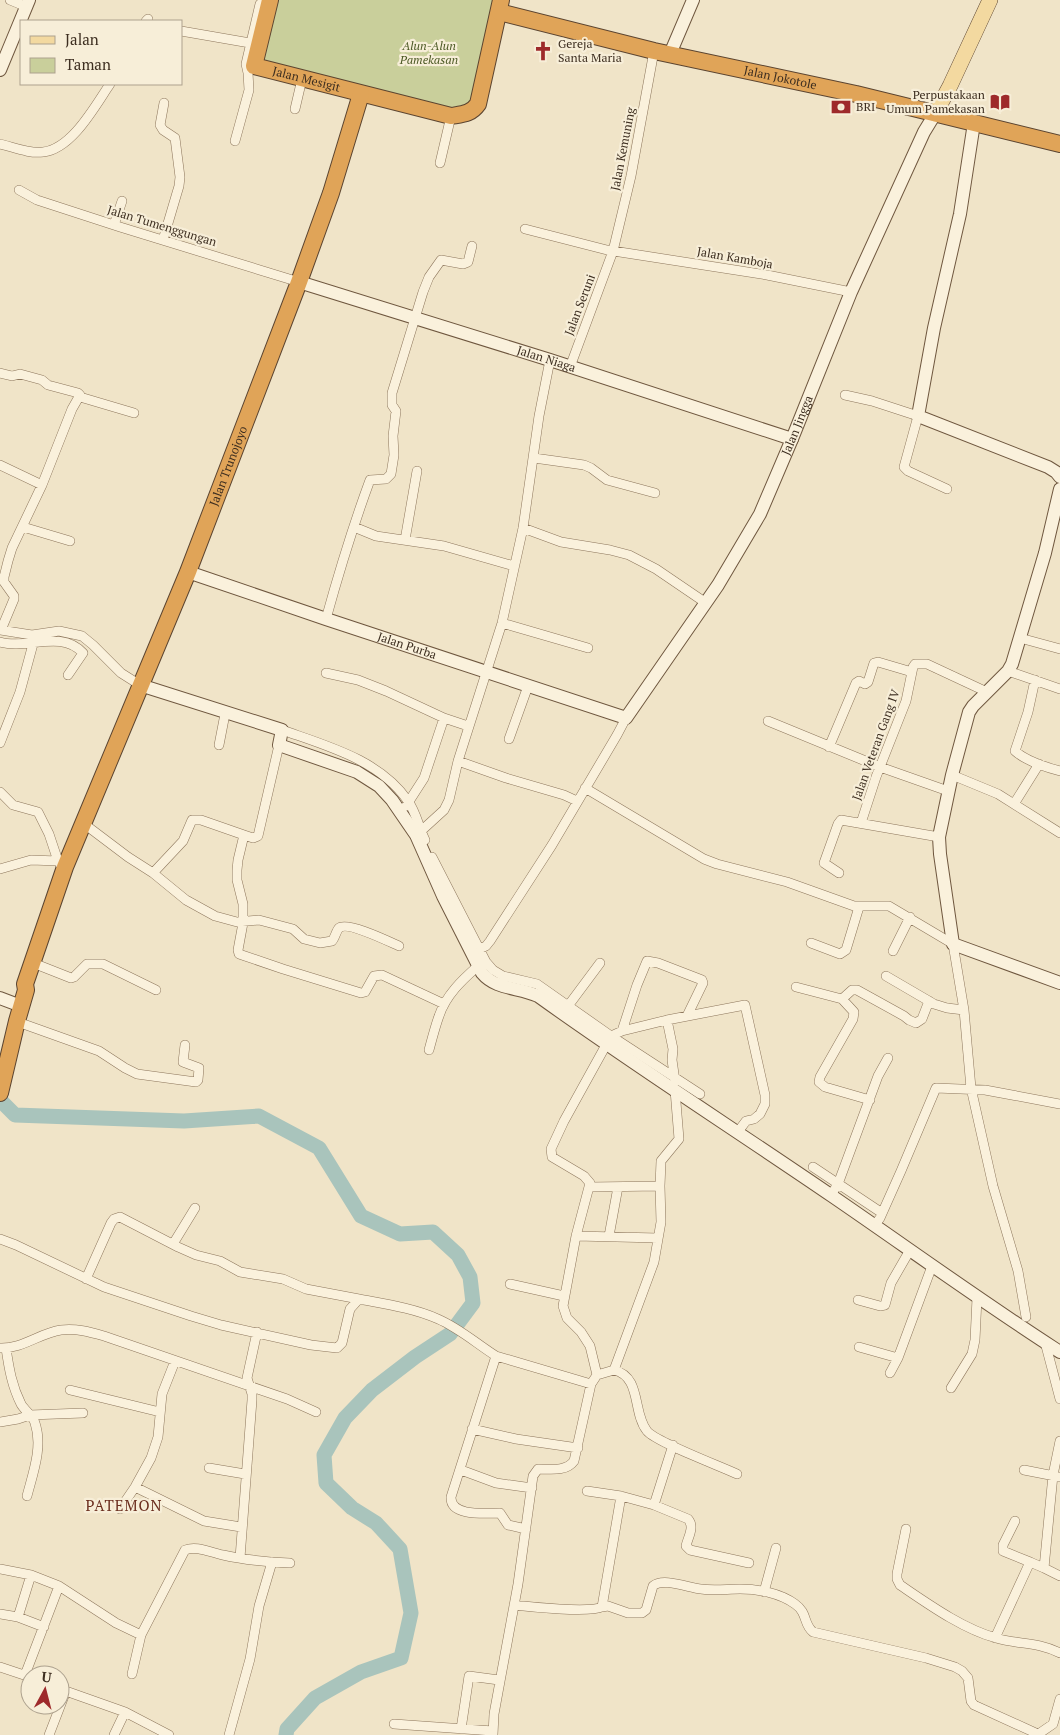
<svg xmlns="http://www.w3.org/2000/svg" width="1060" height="1735" font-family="'PT Serif',serif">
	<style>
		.green { fill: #c9cf9b }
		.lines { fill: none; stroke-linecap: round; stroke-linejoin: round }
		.river { stroke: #a9c4bc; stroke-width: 15 }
		.street-casing { stroke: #8d765c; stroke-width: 10 }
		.secondary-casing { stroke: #6f573f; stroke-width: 14 }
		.primary-casing { stroke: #5b4430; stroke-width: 16 }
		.highway-casing { stroke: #5b4430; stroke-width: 18 }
		.street { stroke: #faf1dc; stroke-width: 9 }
		.secondary { stroke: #faf1dc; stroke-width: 12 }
		.primary { stroke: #f3d9a0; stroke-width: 15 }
		.highway { stroke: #e0a458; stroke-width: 16 }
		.labels { text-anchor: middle; stroke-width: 4.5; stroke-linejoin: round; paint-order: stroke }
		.poi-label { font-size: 12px; fill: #3d2e20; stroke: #f7eed8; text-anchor: start }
		.park-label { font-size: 12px; font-style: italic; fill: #4d5a26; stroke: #f7eed8 }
		.street-label { font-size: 12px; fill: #3d2e20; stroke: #f7eed8 }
		.quarter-label { font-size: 15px; letter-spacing: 1px; fill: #6b2e1e; stroke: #f7eed8 }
	</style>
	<rect width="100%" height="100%" fill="#f0e4c8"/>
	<path class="green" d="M272 0H499L474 97 464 107 456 109 258 59Z"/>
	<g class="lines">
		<path class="river" d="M0 1100 15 1115 184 1121 259 1116 319 1148 361 1216 400 1234 433 1232 458 1255 470 1277 473 1303 450 1334 415 1357 372 1390 345 1418 324 1455 326 1483 352 1508 376 1523 400 1549 411 1613 401 1658 361 1672 315 1698 287 1729 286 1735"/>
		<defs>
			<path id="street" d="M10 0 27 7
				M146 21 148 19
				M181 31 250 43
				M295 109 302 79
				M235 141 249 90 248 73 246 64 260 4 263 2 269 4
				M0 144C13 147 29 154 43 152 72 149 95 106 110 84
				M440 163 451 116
				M19 190 37 200 120 227 299 282
				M114 225 122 201
				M525 229 607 250 767 275 851 292
				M163 240 179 186 180 177 175 138 163 130 160 125 164 103
				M570 367 613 251 631 176 654 51
				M0 373 12 376 20 374 42 380 48 385 78 393 80 395 72 409 42 485 12 548 8 561 4 577V582L14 596V599L1 630
				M845 395 872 401 918 416 904 467 908 471 947 489
				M80 397 134 413
				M534 458 584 465 591 468 607 480 655 493
				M0 465 42 485
				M23 527 70 541
				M354 527 376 536 444 546 514 566
				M523 528 561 542 610 550 629 555 656 569 706 603
				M405 540 417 471
				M326 619C339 572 353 526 370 480L386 479 391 474 394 455 393 436 396 411 392 405V393L423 292 429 277 441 260 463 264 468 262 472 246
				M502 623 588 648
				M0 630 32 635 59 631 82 636 93 645 121 673 140 685
				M1020 638 1060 649
				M0 642C27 650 61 629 83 653L68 675
				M1008 671 1060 689
				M326 673 358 680 386 691 444 718
				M1035 680 1028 712 1015 751C1026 761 1045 767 1060 771
				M768 721 880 767 948 791
				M282 730C327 746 380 760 408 801 416 812 419 828 425 840
				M509 739 528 686
				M0 743 20 692 33 644
				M219 745 225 714
				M279 745 258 836 253 838 244 835 238 860 237 870V880L243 904V923L238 950 239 954 283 969 361 993 365 992 374 976 382 975 444 1004
				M829 747 856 683 859 681 865 684 868 682 874 663 878 662 912 672
				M458 761 506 778 564 795 577 801
				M952 775 998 794 1060 833
				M585 788 704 859 717 864 787 882 854 906H889L953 944 964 1010 971 1088 993 1186 1018 1271 1026 1317
				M0 792 13 805 38 812 49 834 58 861 64 870
				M1014 804 1039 764
				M406 806 424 778 444 718 468 726
				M83 823 128 857 153 873 186 900 215 916 237 922 259 920 293 929 304 939 320 943 332 941C335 938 336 931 339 928 347 921 390 942 399 946
				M861 823 876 777 906 701 913 667 915 664H927L987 692
				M421 831 444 810 449 800 458 761 502 623 523 528 539 416 550 360
				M432 857 486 962 493 970 503 976 537 984 611 1036 700 1094
				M0 869 31 860 58 861
				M153 873 183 841 192 820H201L244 835
				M839 873 824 863 838 824 841 820 939 837
				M811 943 840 954 846 950 859 907
				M475 951 486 946 490 941 552 845 617 735 626 718
				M893 951 910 917
				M33 963 71 978 74 977 87 964H103L156 990
				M886 976 934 1004 947 1008 964 1010
				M796 987 842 999 854 1012 853 1019 820 1077 819 1082 825 1087 870 1100
				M842 999 852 990H857L904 1016 909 1020 916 1023 922 1019 929 1001
				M568 1006 600 963
				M667 1020 673 1049 672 1060 675 1081
				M15 1021 99 1051 125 1068 137 1074 196 1082 198 1080 199 1068 183 1062 185 1045
				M622 1031 637 985 647 961 658 963 702 980 703 983 687 1016
				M429 1050C432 1039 435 1027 439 1016 446 995 462 980 478 966
				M813 1167 882 1213
				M590 1187 660 1186
				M831 1195 838 1184 878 1076 888 1058
				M874 1226 880 1218 901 1171 936 1088 985 1090 1060 1104
				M576 1236 658 1238
				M609 1236 618 1187
				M0 1239 16 1245 104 1287 191 1316 221 1325 311 1345 337 1348 342 1343 350 1309 359 1299C385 1304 413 1308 438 1319 459 1328 477 1344 496 1356
				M173 1244 195 1208
				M86 1279 111 1223 114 1219 120 1217 178 1247 196 1255 220 1261 240 1272 283 1279 306 1289 359 1299
				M510 1284 564 1296
				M858 1300 880 1306 885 1305 891 1283 910 1250
				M1045 1342 1060 1399
				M859 1347 898 1358
				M0 1348C22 1349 40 1333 61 1330 76 1328 90 1332 104 1336L287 1399 316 1412
				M6 1348C9 1369 12 1386 21 1404 25 1411 33 1416 35 1423 43 1447 33 1473 27 1496
				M614 1370C642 1377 632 1412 647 1431 656 1442 720 1466 737 1474
				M890 1373 898 1358 932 1266
				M597 1375 590 1346 581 1332 567 1318 563 1306 576 1236 590 1183 584 1176 552 1157 551 1149 564 1121 611 1036 622 1031 667 1020 745 1005 765 1095V1104L760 1114 754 1119 746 1121 737 1133
				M951 1388 972 1354 975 1340 977 1298
				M70 1390 160 1412
				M0 1422 18 1419 30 1415 83 1413
				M472 1429 516 1439 578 1448
				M209 1468 245 1474
				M461 1470 496 1483 532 1488
				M1024 1470 1060 1477
				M135 1487 204 1521 241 1527
				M587 1491 621 1496
				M654 1505 673 1445
				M120 1509 135 1487 151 1458 158 1437 162 1394 175 1361
				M1015 1521 1003 1545V1551L1030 1562
				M526 1529 508 1525 500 1513C486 1513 450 1517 451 1497L496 1356 591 1384
				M906 1529 897 1574V1579L900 1585C928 1604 963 1629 996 1638 1019 1645 1036 1641 1060 1653
				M240 1558 252 1400V1394L247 1378 257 1332
				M1044 1568 1060 1576
				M0 1569 31 1575 59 1586 116 1623 141 1635
				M764 1592 776 1548
				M514 1605C531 1607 589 1613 602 1607L621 1496 654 1505 688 1519C695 1527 688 1537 686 1546L690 1550 749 1563
				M602 1607 608 1606 628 1613H642L646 1610 653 1586C663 1577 689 1588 701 1589 714 1591 727 1589 740 1589 758 1589 780 1593 795 1604 808 1613 803 1624 813 1632L926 1658 955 1667 962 1671 968 1678 971 1701 974 1705 1038 1734
				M0 1614 18 1617 44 1627
				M18 1617 31 1575
				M995 1638 1030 1562 1044 1568 1053 1475 1060 1441
				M0 1667 30 1677
				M132 1674 141 1635 185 1550C197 1545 211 1553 223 1555 245 1560 268 1562 290 1563
				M25 1675 59 1586
				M60 1689 125 1712 169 1735
				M394 1724 493 1731
				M461 1729 469 1676 499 1680
				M49 1735 66 1691
				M114 1735 125 1712
				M229 1735 250 1659 259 1606 272 1562
				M493 1735 494 1714 518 1584 533 1476 538 1469C550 1469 566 1472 574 1461L591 1384 597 1375 614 1370 654 1262 661 1222 660 1186 661 1161 679 1139 675 1090
				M1037 1735 1053 1724 1060 1699"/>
			<g id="secondary">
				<path d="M670 54 693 0"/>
				<path d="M0 70 29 0"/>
				<path d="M974 123 960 214 934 328 918 416 1048 467 1056 472 1060 477"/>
				<path id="s1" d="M299 282 550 360 792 439"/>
				<path d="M1060 489 1045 553 1012 664 1008 671 973 706 969 712 952 775 939 837 940 854 953 944 1060 983"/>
				<path id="s2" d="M188 572 326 619 626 718 718 585 760 514 792 439 851 292 924 132 935 114"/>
				<path d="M140 685 282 730 279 745 357 772 379 786 392 800 416 835 443 896 482 973C496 990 519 987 538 996 634 1065 734 1129 832 1196 908 1248 982 1302 1060 1352"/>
				<path d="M0 998 21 1006"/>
			</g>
			<path id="primary" d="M935 114 950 86 990 0"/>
			<g id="highway">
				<path id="s3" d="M270 0 254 66 451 116C463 114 471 114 478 104L501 0"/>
				<path id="s4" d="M499 12 654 51 856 94 1060 144"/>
				<path id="s5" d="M0 1093 17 1021 26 990 25 984 65 867 188 572 299 282 331 193 361 94"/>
			</g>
		</defs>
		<use href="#street" class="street-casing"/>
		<use href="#secondary" class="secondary-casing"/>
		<use href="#primary" class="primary-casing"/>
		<use href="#highway" class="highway-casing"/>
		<use href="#street" class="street"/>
		<use href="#secondary" class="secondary"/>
		<use href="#primary" class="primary"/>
		<use href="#highway" class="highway"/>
	</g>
	<defs>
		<symbol id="church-bare" viewBox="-9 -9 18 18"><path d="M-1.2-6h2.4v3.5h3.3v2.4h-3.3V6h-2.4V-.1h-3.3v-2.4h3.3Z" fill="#9e2a2b" stroke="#f7eed8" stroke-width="2.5" paint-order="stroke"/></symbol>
		<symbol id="library-bare" viewBox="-9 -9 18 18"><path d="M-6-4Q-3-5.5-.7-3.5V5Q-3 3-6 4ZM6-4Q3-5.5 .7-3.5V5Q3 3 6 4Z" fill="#9e2a2b" stroke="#f7eed8" stroke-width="2.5" paint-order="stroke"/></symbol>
		<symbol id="bank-bare" viewBox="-9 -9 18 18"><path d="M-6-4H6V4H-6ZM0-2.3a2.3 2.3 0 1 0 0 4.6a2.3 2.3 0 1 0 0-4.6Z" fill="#9e2a2b" stroke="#f7eed8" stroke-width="2.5" paint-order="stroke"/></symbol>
	</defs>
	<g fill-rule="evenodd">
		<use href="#church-bare" x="529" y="37" width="28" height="28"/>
		<use href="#library-bare" x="986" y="88" width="28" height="28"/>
		<use href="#bank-bare" x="827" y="93" width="28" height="28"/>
	</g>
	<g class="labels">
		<g class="poi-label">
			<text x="558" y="48">Gereja<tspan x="558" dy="14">Santa Maria</tspan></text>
			<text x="985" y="99" text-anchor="end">Perpustakaan<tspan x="985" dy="14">Umum Pamekasan</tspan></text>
			<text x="856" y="111">BRI</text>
		</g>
		<g class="park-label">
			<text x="429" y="50">Alun-Alun<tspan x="429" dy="14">Pamekasan</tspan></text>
		</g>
		<g class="street-label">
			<text dy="4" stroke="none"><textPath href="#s4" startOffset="289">Jalan Jokotole</textPath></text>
			<text dy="4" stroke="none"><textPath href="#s3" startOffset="122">Jalan Mesigit</textPath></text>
			<text transform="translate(623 149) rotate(-79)" y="4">Jalan Kemuning</text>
			<text transform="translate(162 226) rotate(17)" y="4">Jalan Tumenggungan</text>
			<text transform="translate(735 258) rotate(10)" y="4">Jalan Kamboja</text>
			<text transform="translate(580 305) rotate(-69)" y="4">Jalan Seruni</text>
			<text dy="4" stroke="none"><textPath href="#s1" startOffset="259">Jalan Niaga</textPath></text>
			<text dy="4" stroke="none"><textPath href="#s2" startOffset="802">Jalan Jingga</textPath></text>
			<text dy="4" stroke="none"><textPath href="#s5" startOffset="669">Jalan Trunojoyo</textPath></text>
			<text dy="4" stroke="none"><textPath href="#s2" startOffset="231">Jalan Purba</textPath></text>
			<text transform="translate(876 745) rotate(-70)" y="4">Jalan Veteran Gang IV</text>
		</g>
		<g class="quarter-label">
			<text x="124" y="1511">PATEMON</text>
		</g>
	</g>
	<rect x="20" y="20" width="162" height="65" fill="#f7eed8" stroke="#ada18e"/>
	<rect x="30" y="36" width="25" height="8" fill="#f3d9a0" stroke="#ada18e"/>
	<text x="65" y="45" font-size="15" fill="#3d2e20">Jalan</text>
	<rect x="30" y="58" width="25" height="15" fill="#c9cf9b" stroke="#ada18e"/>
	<text x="65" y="70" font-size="15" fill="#3d2e20">Taman</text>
	<g transform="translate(45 1690) rotate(7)"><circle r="24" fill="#f7eed8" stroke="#ada18e"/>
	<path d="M0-4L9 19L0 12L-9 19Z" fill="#9e2a2b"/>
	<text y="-8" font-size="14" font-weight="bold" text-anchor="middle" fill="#3d2e20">U</text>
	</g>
</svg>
